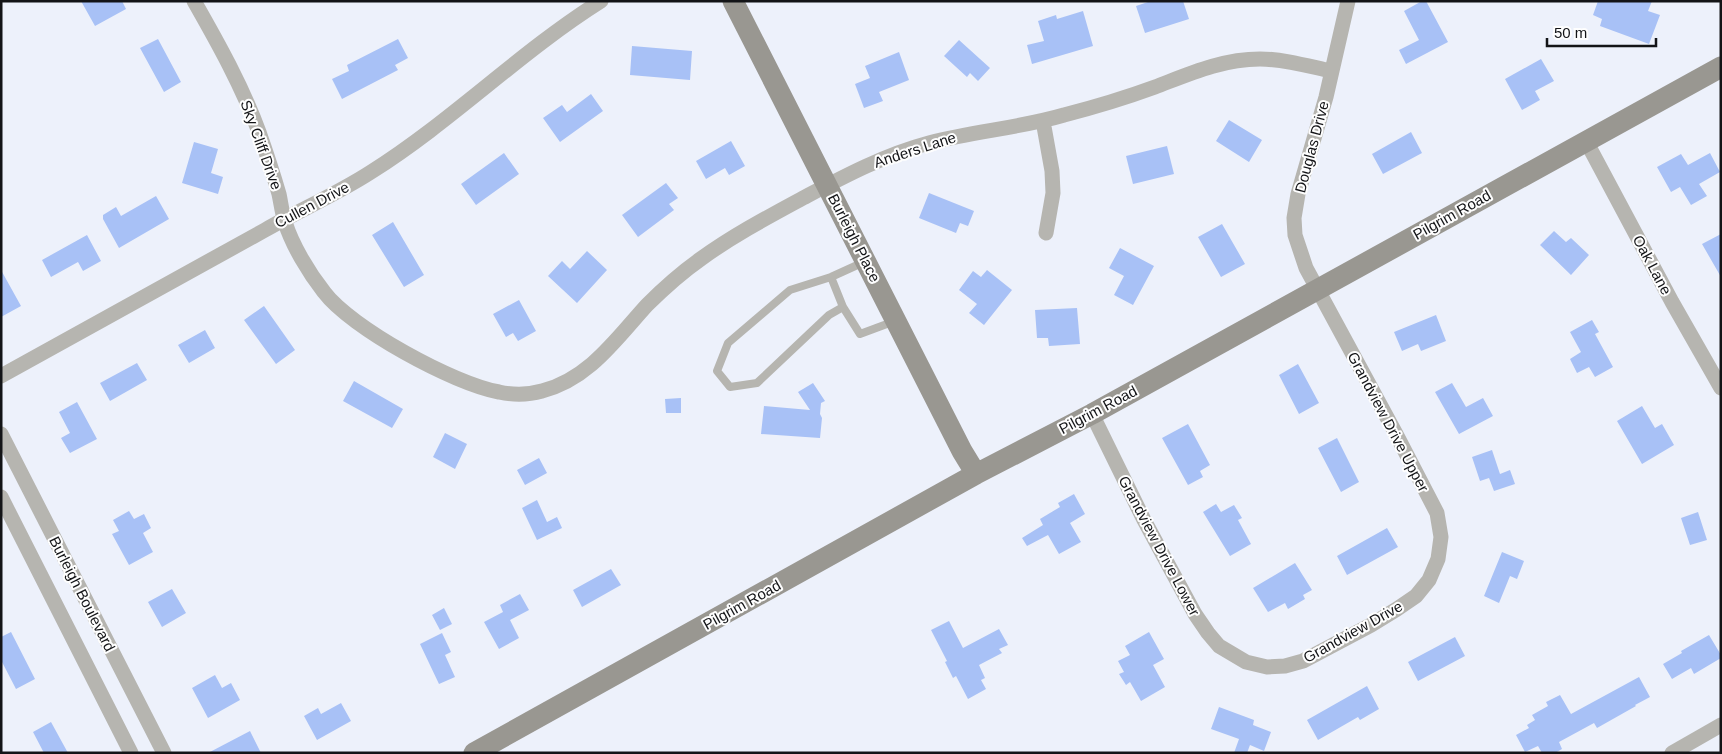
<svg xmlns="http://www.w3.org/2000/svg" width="1722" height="754" font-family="Helvetica,sans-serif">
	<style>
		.building { fill: #a8c1f6 }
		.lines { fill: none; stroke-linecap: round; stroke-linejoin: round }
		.lane { stroke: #b6b5b0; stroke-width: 8 }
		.street { stroke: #b6b5b0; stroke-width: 15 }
		.secondary { stroke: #999791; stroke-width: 21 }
		.labels { text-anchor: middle; stroke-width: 4; stroke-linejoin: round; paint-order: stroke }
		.street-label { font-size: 15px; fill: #131417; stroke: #fefefe }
	</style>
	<rect width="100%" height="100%" fill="#edf1fb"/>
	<path class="building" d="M81 1H122L126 9 95 26Z
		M1151 1H1183L1189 19 1145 33 1136 6Z
		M1422 1H1426L1448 42 1406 64 1399 50 1419 40 1404 11Z
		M1598 1H1652L1648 11 1660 15 1649 44 1600 26 1602 19 1593 15Z
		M1083 11 1093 46 1032 64 1027 45 1044 41 1038 21 1056 15 1057 19Z
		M158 39 181 82 164 92 140 48Z
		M398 39 408 58 395 65 398 70 342 99 332 79 349 71 347 65Z
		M959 40 990 68 978 81 970 73 967 77 944 56Z
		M632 46 692 51 690 80 630 75Z
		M899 52 909 80 879 92 883 101 864 108 855 84 870 78 865 66Z
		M1541 59 1554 81 1535 91 1540 100 1522 110 1505 79Z
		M591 94 603 111 560 142 543 118 562 105 567 112Z
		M1229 120 1262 140 1249 162 1216 141Z
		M1411 132 1422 153 1383 174 1372 154Z
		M731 141 745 166 729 175 725 168 706 179 696 161Z
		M194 142 218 149 211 173 223 177 218 194 182 183Z
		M1167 146 1174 174 1133 184 1126 156Z
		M504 153 519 174 476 205 461 184Z
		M1710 153 1720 172 1699 184 1707 196 1691 205 1680 187 1671 192 1657 167 1681 154 1688 165Z
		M666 183 678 198 669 204 674 210 638 237 622 215Z
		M929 193 974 211 968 226 960 223 956 233 919 218Z
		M156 196 169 219 119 248 103 219V215L116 207 121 216Z
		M393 222 424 275 404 287 372 235Z
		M1222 224 1245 264 1221 277 1198 237Z
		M1554 231 1566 242 1571 238 1589 255 1571 275 1540 245Z
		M1721 234V277L1702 244Z
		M87 235 101 261 83 271 78 262 51 277 42 260Z
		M1120 248 1154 266 1133 305 1114 295 1124 276 1109 268Z
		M587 251 607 270 577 303 548 276 562 261 570 269Z
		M1 270 21 306 1 317Z
		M987 270 1012 290 984 325 969 313 977 304 959 290 973 271 981 277Z
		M519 300 536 331 518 341 513 333 506 337 493 314Z
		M264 306 295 350 276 364 244 320Z
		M1077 308 1080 344 1049 346 1048 338H1037L1035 310Z
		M1436 315 1446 341 1421 351 1418 344 1402 351 1394 332Z
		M1592 320 1599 332 1595 334 1613 367 1595 377 1589 367 1577 373 1570 359 1581 352 1570 332Z
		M205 330 215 348 189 363 178 345Z
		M137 363 147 380 110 401 100 383Z
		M1298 364 1319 403 1299 414 1279 375Z
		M354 381 403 409 392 428 343 401Z
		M813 383 825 401 821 403 820 414 822 418 820 438 761 434 764 406 810 410 798 392Z
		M1452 383 1466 407 1483 398 1493 416 1459 434 1435 392Z
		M681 398V413H666L665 399Z
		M77 402 97 439 70 453 61 438 70 433 59 412Z
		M1642 406 1655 428 1662 424 1674 445 1642 464 1617 421Z
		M1188 424 1210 465 1200 471 1203 477 1188 485 1162 438Z
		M445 433 467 444 455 469 433 457Z
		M1337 438 1359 482 1341 492 1318 448Z
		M1492 450 1500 474 1510 470 1515 484 1494 491 1489 478 1480 481 1472 457Z
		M539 458 547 473 525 485 517 470Z
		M1074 494 1085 514 1070 523 1081 542 1059 554 1048 535 1027 546 1022 538 1043 525 1040 519 1060 507 1058 503Z
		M537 500 547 522 557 517 562 528 537 540 522 508Z
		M1216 504 1221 512 1234 505 1242 518 1238 520 1251 544 1230 556 1203 512Z
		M129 511 134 519 144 514 151 528 143 533 153 552 129 565 112 534 119 531 113 520Z
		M1698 512 1707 540 1690 545 1681 518Z
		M1387 528 1398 547 1347 575 1337 556Z
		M1502 552 1524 561 1517 579 1510 576 1499 603 1484 596Z
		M1295 563 1312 590 1303 595 1305 599 1288 609 1285 603 1268 612 1253 588Z
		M611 569 621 585 582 607 573 590Z
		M172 589 186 613 162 627 148 602Z
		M520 594 529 610 510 620 519 638 499 649 484 622 503 612 500 605Z
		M444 608 452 624 440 630 432 615Z
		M949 621 963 648 999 629 1008 645 999 649 1002 653 979 665 985 678 981 680 986 689 968 699 956 676 953 678 945 662 947 661 931 630Z
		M11 632 35 679 16 689 1 660V637Z
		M1149 632 1164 659 1153 665 1165 687 1141 701 1130 682 1126 685 1119 674 1124 672 1118 661 1130 655 1125 646Z
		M442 633 451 652 445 655 455 677 439 684 420 644Z
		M1709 635 1721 655V658L1694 674 1691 668 1672 679 1663 664 1682 653 1681 651Z
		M1455 637 1465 656 1418 681 1408 662Z
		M215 675 222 688 231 683 240 700 208 718 192 688Z
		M1639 677 1650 697 1635 705 1636 706 1597 728 1594 723 1559 742 1562 749 1555 753H1542L1538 746 1525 752 1516 735 1529 728 1527 725 1535 720 1532 715 1548 706 1546 702 1560 695 1571 714Z
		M1367 686 1379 709 1360 720 1358 717 1318 740 1307 720Z
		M341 703 351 721 317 740 304 716 318 708 321 714Z
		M1219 707 1254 720 1253 725 1271 732 1264 751 1250 745 1247 753H1234L1239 739 1211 729Z
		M51 722 68 753H44L33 732Z
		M250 731 261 753H208Z"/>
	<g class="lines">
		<path class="lane" d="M864 262 831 277 790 290 728 343 717 371 730 387 757 383 829 315 843 307 860 334 895 321
			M831 277 843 307"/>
		<path class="street" d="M194 1C218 43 242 86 259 132 266 152 273 173 279 194 281 203 282 213 285 222 292 245 309 273 324 292 351 328 454 384 499 392 513 395 528 395 542 391 589 379 616 339 647 305 664 288 682 272 702 258 734 235 768 217 803 198 843 177 884 155 929 143 974 131 1020 128 1064 115 1095 107 1125 98 1155 87 1189 74 1222 59 1260 59 1284 59 1308 66 1331 71
			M1043 121 1052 171 1053 193 1046 233
			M1586 141 1672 302 1721 388
			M1 376C89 327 177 278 265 230 300 210 337 194 371 172 452 121 520 52 601 1
			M1092 414 1144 520 1195 614 1208 633 1219 646 1246 662 1267 667 1285 666 1303 661 1371 625 1397 609 1416 596 1429 580 1438 559 1441 537 1437 513 1396 434 1306 268 1295 235 1294 218 1298 194 1326 97 1348 1
			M1 434 164 753
			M1 497 131 753
			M1672 753 1721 725"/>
		<path class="secondary" d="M733 1 962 451 976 474
			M474 753 976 474 1092 414 1721 67"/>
	</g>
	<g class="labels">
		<g class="street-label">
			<text transform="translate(261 145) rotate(70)" y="5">Sky Cliff Drive</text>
			<text transform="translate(1312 147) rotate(-75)" y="5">Douglas Drive</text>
			<text transform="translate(915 150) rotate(-18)" y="5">Anders Lane</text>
			<text transform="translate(312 205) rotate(-28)" y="5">Cullen Drive</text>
			<text transform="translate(1452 215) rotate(-29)" y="5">Pilgrim Road</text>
			<text transform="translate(854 238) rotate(63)" y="5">Burleigh Place</text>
			<text transform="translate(1652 265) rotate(62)" y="5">Oak Lane</text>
			<text transform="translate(1098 410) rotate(-28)" y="5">Pilgrim Road</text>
			<text transform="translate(1388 422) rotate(62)" y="5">Grandview Drive Upper</text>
			<text transform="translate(1159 546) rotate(62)" y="5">Grandview Drive Lower</text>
			<text transform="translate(82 594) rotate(63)" y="5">Burleigh Boulevard</text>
			<text transform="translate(742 605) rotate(-29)" y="5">Pilgrim Road</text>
			<text transform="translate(1353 632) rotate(-29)" y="5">Grandview Drive</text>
		</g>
	</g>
	<rect width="1722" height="754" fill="none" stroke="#131417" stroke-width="5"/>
	<path d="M1547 38v8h109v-8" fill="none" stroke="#131417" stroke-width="2.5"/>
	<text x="1554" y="38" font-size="15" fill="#131417" stroke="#fefefe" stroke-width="4" paint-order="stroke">50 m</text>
</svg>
